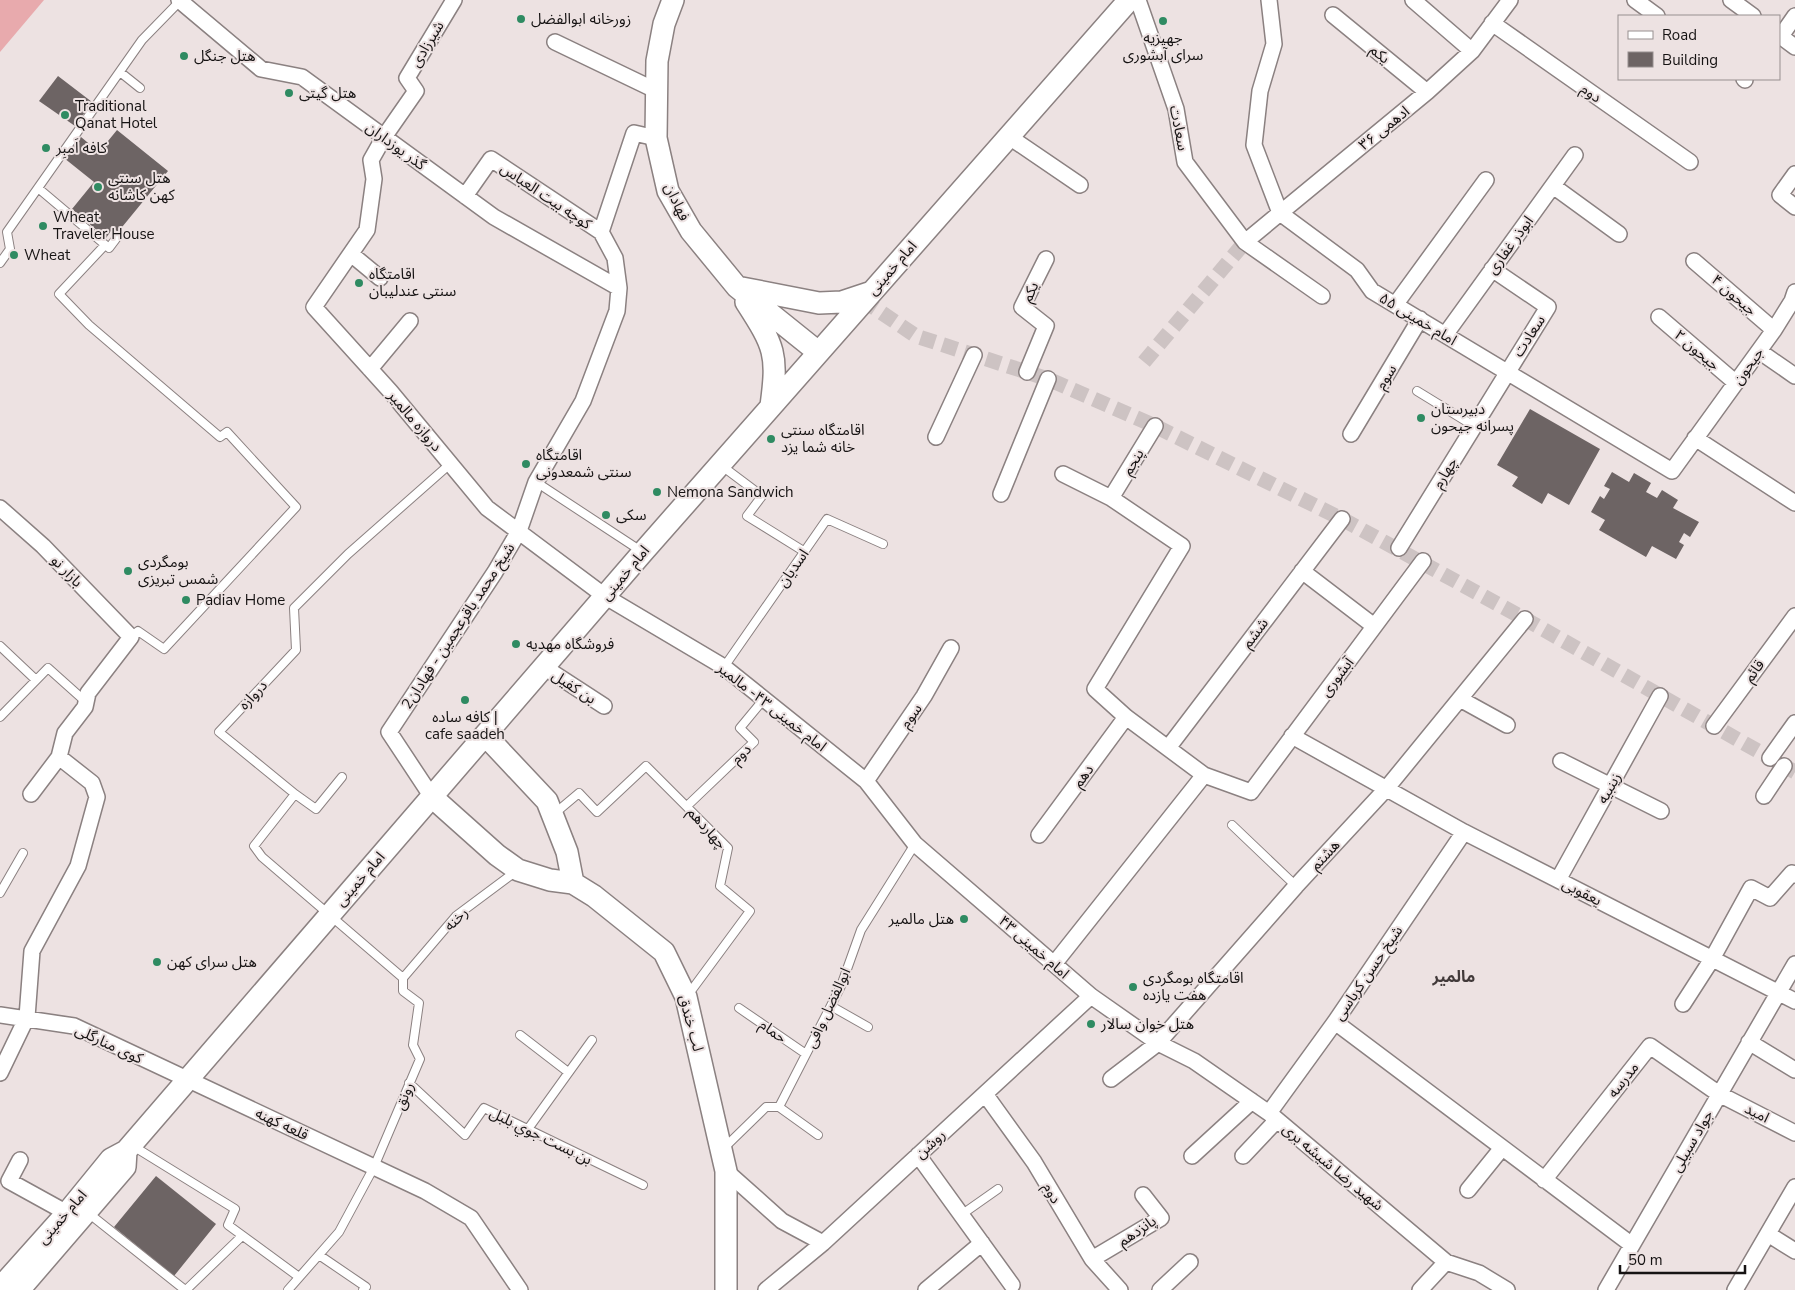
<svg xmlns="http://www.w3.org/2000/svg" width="1795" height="1290" font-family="'Nunito Sans','Noto Sans Arabic',sans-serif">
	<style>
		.green { fill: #e8aaad }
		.building { fill: #6d6464 }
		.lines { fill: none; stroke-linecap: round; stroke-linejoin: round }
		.street-tunnel { stroke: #cdc3c3; stroke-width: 15; stroke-dasharray: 15 8; stroke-linecap: butt }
		.lane-casing { stroke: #8b8181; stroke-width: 10 }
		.street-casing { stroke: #8b8181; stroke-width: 18 }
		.secondary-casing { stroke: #8b8181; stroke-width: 24 }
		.lane { stroke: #fff; stroke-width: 8 }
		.street { stroke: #fff; stroke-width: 15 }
		.secondary { stroke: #fff; stroke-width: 21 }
		.poi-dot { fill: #2f8b62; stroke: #ede2e2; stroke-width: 2 }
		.labels { text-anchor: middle; stroke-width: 4; stroke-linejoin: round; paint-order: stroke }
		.poi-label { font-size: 15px; fill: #161313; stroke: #ede2e2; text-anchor: start }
		.street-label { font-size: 15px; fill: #161313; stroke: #ede2e2 }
		.neighbourhood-label { font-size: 16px; font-weight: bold; fill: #423a3a; stroke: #ede2e2 }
	</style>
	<rect width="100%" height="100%" fill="#ede2e2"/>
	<path class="green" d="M0 0H44L0 52Z"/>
	<path class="building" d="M58 76 92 102 75 126 39 101Z
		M117 130 168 171 118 232 113 228 106 238 72 209 94 182 64 158 81 137 99 152Z
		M1530 409 1600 449 1569 505 1548 493 1542 504 1512 486 1518 477 1497 465Z
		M1612 472 1629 482 1634 473 1651 483 1646 492 1657 498 1662 490 1678 500 1673 508 1699 522 1690 537 1684 533 1679 542 1684 545 1676 559 1652 546 1646 557 1599 530 1605 520 1591 512 1600 496 1604 499 1610 489 1604 486Z
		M156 1176 216 1224 174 1276 114 1227Z"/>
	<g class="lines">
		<path class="street-tunnel" d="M863 300 916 336 1048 379 1155 426 1342 519 1525 619 1795 772
			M1144 362 1245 242"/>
		<defs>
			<path id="lane" d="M120 72 140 88
				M38 188 109 248 118 236
				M105 245 59 294 89 325 220 437 227 432 296 507 164 649 138 631 131 637
				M0 263 10 249 7 232 142 40 181 0
				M1417 391 1474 426
				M722 466 762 496 747 516 805 552
				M536 482 641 551
				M0 646 36 680
				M724 667 827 519 883 544
				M0 717 48 668 86 702
				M295 794 316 809 342 777
				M687 806 754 742 740 728 764 699
				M554 814 579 793 597 812 646 766 728 848 720 886 750 911 688 995
				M1232 825 1296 886
				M0 893 23 853
				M403 978 456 916 515 872
				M831 1006 868 1027
				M739 1008 806 1054
				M520 1035 568 1072
				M409 1083 465 1135 484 1108 643 1185
				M779 1107 818 1135
				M528 1129 592 1040
				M133 1146 235 1209 228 1225 299 1277
				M723 1149 766 1107H779L841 986 861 930 915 844
				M87 1212 185 1290
				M961 1215 998 1189
				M319 1255 366 1287 363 1290
				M186 1290 242 1236
				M288 1290 339 1232 374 1167 420 1059 413 1045 419 1003 403 991V978L262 857 254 846 295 794 219 732 296 650 294 608 348 554 450 464"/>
			<path id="street" d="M179 0 261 69 302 77 494 217 619 288
				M454 0 407 78 416 91 384 137 371 160 374 179 367 230 314 307 390 391 487 508 606 597 724 667 866 781 915 844 1091 996 1158 1043 1194 1061 1269 1113 1446 1262 1479 1273 1507 1290
				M1138 0 1176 109 1185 162 1245 242 1322 296
				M1269 0 1274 44 1260 91 1254 145 1280 213 1357 270 1372 291 1672 471 1774 330 1792 301 1795 292
				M1413 0 1472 51
				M1635 0 1657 16
				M1731 0 1753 16
				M1333 15 1427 92
				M1492 23 1690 162
				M1779 35 1795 47
				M1781 36 1795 16
				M555 42 657 91
				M1744 79 1745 80
				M1008 136 1080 185
				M1795 174 1780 195 1795 207
				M1553 186 1619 234
				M465 196 491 159 601 232
				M1245 242 1427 92 1472 51 1510 0
				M351 254 380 278
				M1694 261 1774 330
				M1395 305 1486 180
				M1659 317 1736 383
				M1445 335 1575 155
				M1759 351 1795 376
				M370 369 410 321
				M1027 372 1046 326 1022 307 1046 259
				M1351 434 1420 319
				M936 437 974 355
				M1695 438 1795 503
				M1063 474 1111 498 1182 546 1095 689 1126 717 1204 775 1251 792 1423 561
				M1001 494 1048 379
				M1111 498 1155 426
				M0 508 43 546 131 637 88 693 85 707 65 733 59 757 92 783 97 797 78 866 32 951 27 1017 0 1073
				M1399 548 1548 307 1492 269
				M1302 571 1374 626
				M544 667 604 706
				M1460 699 1507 725
				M1714 726 1795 616
				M1292 736 1464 832 1795 1001
				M1168 748 1342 519
				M1770 758 1795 723
				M1561 761 1661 811
				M866 781 924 696 951 648
				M31 794 59 757
				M1764 796 1784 766
				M432 797 389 732 495 572 519 531 536 482 583 401 617 311 619 288 615 258 601 232 634 133 656 138
				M1039 835 1126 717
				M1558 880 1660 696
				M1054 964 1204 775
				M1683 1004 1712 959 1751 888 1770 898 1792 873 1795 875
				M0 1015 74 1026 425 1191 471 1218 520 1290
				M1335 1022 1632 1245
				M1749 1042 1795 1070
				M1111 1079 1158 1043 1296 886 1386 789 1525 619
				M985 1094 1034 1162 1092 1259 1120 1290
				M1269 1113 1335 1022 1464 832
				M918 1155 1012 1285
				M1192 1156 1252 1101
				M1243 1156 1277 1120
				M20 1160 9 1181 67 1213
				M726 1171 782 1221 823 1243
				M1544 1180 1650 1046 1719 1094 1795 1133
				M1468 1190 1502 1148
				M1768 1234 1795 1251
				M1092 1259 1161 1218 1143 1195
				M766 1290 823 1243 1091 996
				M926 1290 982 1243
				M1160 1290 1190 1262
				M1420 1290 1446 1262
				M1606 1290 1795 964
				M1735 1290 1795 1187"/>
			<path id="secondary" d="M673 0 664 24 657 61 656 138 668 191 691 231 737 287 818 352
				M742 288 819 303 842 302 869 293
				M746 302C775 347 778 354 771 406
				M485 735 547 801 567 852 573 883
				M432 797 497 855 518 870 550 880 573 883 594 896 664 952 686 997 726 1171V1290
				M0 1288 67 1213 111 1159 126 1151 643 552 1129 0
				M19 1290 125 1167 126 1151"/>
		</defs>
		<use href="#lane" class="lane-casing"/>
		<use href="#street" class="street-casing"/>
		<use href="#secondary" class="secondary-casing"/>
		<use href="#lane" class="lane"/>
		<use href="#street" class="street"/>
		<use href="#secondary" class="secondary"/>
	</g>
	<g class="poi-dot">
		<circle cx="521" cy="19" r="5"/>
		<circle cx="1163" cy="21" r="5"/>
		<circle cx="184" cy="56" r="5"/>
		<circle cx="289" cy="93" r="5"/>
		<circle cx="65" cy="115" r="5"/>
		<circle cx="46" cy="148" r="5"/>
		<circle cx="98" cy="187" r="5"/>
		<circle cx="43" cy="226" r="5"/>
		<circle cx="14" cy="255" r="5"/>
		<circle cx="359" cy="283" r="5"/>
		<circle cx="1421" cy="418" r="5"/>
		<circle cx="771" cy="439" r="5"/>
		<circle cx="526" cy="464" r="5"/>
		<circle cx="657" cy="492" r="5"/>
		<circle cx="606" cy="515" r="5"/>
		<circle cx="128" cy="571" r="5"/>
		<circle cx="186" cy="600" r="5"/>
		<circle cx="516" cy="644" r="5"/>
		<circle cx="465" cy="700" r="5"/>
		<circle cx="964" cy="919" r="5"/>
		<circle cx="157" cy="962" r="5"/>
		<circle cx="1133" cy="987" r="5"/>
		<circle cx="1091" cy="1024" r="5"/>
	</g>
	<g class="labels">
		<g class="poi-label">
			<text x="531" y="24">زورخانه ابوالفضل</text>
			<text x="1163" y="43" text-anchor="middle">جهیزیه<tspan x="1163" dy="17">سرای آبشوری</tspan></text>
			<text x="194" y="61">هتل جنگل</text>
			<text x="299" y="98">هتل گیتی</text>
			<text x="75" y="111">Traditional<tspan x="75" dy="17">Qanat Hotel</tspan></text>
			<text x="56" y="153">کافه اَمبِر</text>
			<text x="108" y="183">هتل سنتی<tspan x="108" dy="17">کهن کاشانه</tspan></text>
			<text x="53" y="222">Wheat<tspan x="53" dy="17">Traveler House</tspan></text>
			<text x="24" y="260">Wheat</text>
			<text x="369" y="279">اقامتگاه<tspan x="369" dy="17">سنتی عندلیبان</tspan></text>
			<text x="1431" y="414">دبیرستان<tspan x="1431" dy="17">پسرانه جیحون</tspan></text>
			<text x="781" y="435">اقامتگاه سنتی<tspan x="781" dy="17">خانه شما یزد</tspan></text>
			<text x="536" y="460">اقامتگاه<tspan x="536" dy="17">سنتی شمعدونی</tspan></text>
			<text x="667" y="497">Nemona Sandwich</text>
			<text x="616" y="520">سکی</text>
			<text x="138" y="567">بومگردی<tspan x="138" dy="17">شمس تبریزی</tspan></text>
			<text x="196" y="605">Padiav Home</text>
			<text x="526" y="649">فروشگاه مهدیه</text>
			<text x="465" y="722" text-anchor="middle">کافه ساده |<tspan x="465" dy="17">cafe saadeh</tspan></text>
			<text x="954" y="924" text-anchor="end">هتل مالمير</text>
			<text x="167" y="967">هتل سرای کهن</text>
			<text x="1143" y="983">اقامتگاه بومگردی<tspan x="1143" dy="17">هفت یازده</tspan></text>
			<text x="1101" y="1029">هتل خوان سالار</text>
		</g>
		<g class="street-label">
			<text transform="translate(427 44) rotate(-59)" y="5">شیرزادی</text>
			<text transform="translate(1380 54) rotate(40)" y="5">یکم</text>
			<text transform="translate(1591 93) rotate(35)" y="5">دوم</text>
			<text transform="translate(1179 128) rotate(79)" y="5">سعادت</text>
			<text transform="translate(1384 128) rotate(-39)" y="5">ادهمی ۳۶</text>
			<text transform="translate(396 146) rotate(36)" y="5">گذر يوزداران</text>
			<text transform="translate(546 196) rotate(34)" y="5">کوچه بيت العباس</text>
			<text transform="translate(677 202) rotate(65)" y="5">فهادان</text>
			<text transform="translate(1510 245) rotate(-54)" y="5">ابوذر غفاری</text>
			<text transform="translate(892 268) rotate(-49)" y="5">امام خمینی</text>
			<text transform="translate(1030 292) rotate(-66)" y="5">یکم</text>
			<text transform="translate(1734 295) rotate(41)" y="5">جیحون ۴</text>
			<text transform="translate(1418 319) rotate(31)" y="5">امام خمینی ۵۵</text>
			<text transform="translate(1529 336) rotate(-57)" y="5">سعادت</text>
			<text transform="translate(1697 350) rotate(40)" y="5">جیحون ۲</text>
			<text transform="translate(1748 366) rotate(-54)" y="5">جیحون</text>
			<text transform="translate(1386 377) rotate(-59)" y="5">سوم</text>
			<text transform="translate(415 421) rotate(50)" y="5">دروازه مالمیر</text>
			<text transform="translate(1133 462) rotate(-59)" y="5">پنجم</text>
			<text transform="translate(1445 473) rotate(-59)" y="5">چهارم</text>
			<text transform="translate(793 568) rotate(-55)" y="5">اسدیان</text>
			<text transform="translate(67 571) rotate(46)" y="5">بازار نو</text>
			<text transform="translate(625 573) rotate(-50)" y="5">امام خمینی</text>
			<text transform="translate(458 626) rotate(-57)" y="5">شیخ محمد باقرعجمین - فهادان2</text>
			<text transform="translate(1255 633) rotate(-53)" y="5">ششم</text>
			<text transform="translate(1754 671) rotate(-54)" y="5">قائم</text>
			<text transform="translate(1337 677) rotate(-53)" y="5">آبشوری</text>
			<text transform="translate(574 687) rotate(33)" y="5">بن کفیل</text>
			<text transform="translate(253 695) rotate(-47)" y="5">دروازه</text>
			<text transform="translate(772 707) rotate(38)" y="5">امام خمینی ۴۳- مالمیر</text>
			<text transform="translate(911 716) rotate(-55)" y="5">سوم</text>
			<text transform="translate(741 754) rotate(-44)" y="5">دوم</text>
			<text transform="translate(1083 776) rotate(-54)" y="5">دهم</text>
			<text transform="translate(1609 788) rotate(-61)" y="5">زینبیه</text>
			<text transform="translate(707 828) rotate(48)" y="5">چهاردهم</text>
			<text transform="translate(1325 855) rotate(-47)" y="5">هشتم</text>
			<text transform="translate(360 879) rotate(-49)" y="5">امام خمینی</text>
			<text transform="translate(1582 892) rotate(27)" y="5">یعقوبی</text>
			<text transform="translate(456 919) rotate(-44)" y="5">رخنه</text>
			<text transform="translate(1034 947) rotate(41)" y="5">امام خمینی ۴۳</text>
			<text transform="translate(1368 973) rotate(-56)" y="5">شیخ حسن کرباسی</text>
			<text transform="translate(828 1008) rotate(-65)" y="5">ابوالفضل وافی</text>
			<text transform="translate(691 1023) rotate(75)" y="5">لب خندق</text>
			<text transform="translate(773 1031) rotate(35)" y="5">حمام</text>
			<text transform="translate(109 1044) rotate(25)" y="5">کوی منارگلی</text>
			<text transform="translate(1623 1080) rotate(-52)" y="5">مدرسه</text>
			<text transform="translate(404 1096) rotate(-67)" y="5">رونق</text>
			<text transform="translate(1757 1113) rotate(27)" y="5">امید</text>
			<text transform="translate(282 1124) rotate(25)" y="5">قلعه کهنه</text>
			<text transform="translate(541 1136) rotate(26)" y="5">بن بست جوي بلبل</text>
			<text transform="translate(1692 1141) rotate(-60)" y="5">جواد سبیلی</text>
			<text transform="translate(930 1144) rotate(-43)" y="5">روشن</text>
			<text transform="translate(1333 1167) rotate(40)" y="5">شهید رضا شیشه بری</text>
			<text transform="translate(1052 1193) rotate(60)" y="5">دوم</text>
			<text transform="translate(62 1217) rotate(-49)" y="5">امام خمینی</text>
			<text transform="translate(1137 1231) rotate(-34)" y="5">پانزدهم</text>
		</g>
		<g class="neighbourhood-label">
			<text x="1454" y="982">مالمیر</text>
		</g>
	</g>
	<rect x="1618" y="15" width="162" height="65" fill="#ede2e2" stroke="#978f8f"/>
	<rect x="1628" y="31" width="25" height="8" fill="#ffffff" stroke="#978f8f"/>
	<text x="1662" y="40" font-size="15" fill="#161313">Road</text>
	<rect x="1628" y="52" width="25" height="15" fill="#6d6464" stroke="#978f8f"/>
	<text x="1662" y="65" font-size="15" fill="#161313">Building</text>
	<path d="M1620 1265v8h125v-8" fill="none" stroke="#161313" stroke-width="2.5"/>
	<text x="1628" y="1265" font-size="15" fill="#161313" stroke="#ede2e2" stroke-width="4" paint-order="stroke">50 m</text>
</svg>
